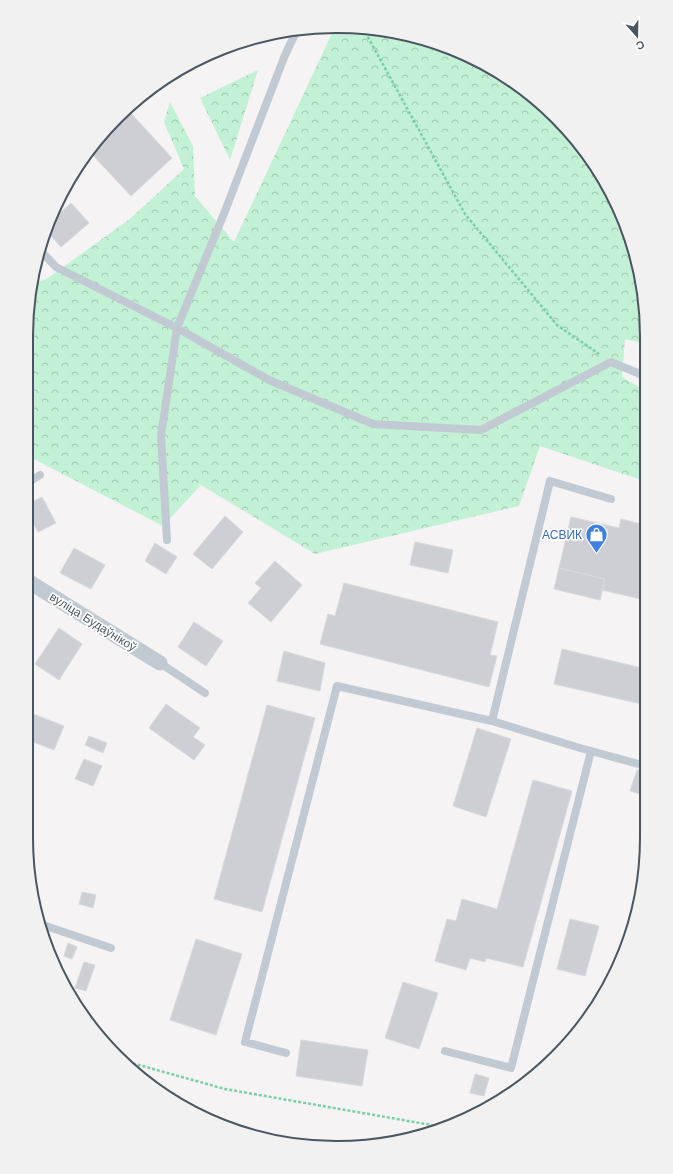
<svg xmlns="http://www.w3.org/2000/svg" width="673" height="1174" font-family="'Work Sans',sans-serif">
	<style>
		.forest { fill: url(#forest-crowns) }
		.building { fill: #cdcfd5; stroke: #d7d9de }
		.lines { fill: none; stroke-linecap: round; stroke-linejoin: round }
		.path { stroke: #7ad0a6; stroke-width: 2.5; stroke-dasharray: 3 2; stroke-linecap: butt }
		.lane { stroke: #c1cad2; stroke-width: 8 }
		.street { stroke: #c1cad2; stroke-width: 15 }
		.labels { text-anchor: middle; stroke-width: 3.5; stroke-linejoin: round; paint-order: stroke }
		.shop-label { font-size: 12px; fill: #366cbe; stroke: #fff; text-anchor: end }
		.street-label { font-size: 12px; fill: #4a5661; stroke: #fff }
		.rim { fill: none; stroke: #4a5661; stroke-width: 2 }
	</style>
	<defs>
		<pattern id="forest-crowns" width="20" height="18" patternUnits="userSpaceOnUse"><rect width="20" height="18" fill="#c3f1d5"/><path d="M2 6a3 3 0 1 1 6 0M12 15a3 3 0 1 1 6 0" fill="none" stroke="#a0c6b0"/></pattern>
	</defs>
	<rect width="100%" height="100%" fill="#f5f3f3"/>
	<path class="forest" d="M335 27 377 29 437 43 492 68 556 117 595 164 630 236 644 296 645 344 625 339 622 377 645 390 644 481 540 446 519 506 315 554 201 485 163 526 26 455 27 316 33 284 48 278 131 218 184 169 164 122 170 102 193 146 195 196 234 242Z
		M258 70 230 160 200 98Z"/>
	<path class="building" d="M127 109 172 158 131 196 89 151 103 132Z
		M71 203 89 223 61 247 46 230 48 224Z
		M42 497 56 523 38 532 26 510V505Z
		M225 516 243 532 212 569 193 554Z
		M571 517 619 528 621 519 645 525V600L602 590 605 579 559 568Z
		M415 542 453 550 448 573 410 565Z
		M155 543 177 557 166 574 145 561Z
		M74 548 105 565 91 589 60 573Z
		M275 561 302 585 271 622 248 603 261 588 255 583Z
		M559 568 605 579 600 600 554 589Z
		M344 583 498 622 490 655 497 656 489 687 320 644 328 614 335 616Z
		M194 622 223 641 206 666 178 647Z
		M59 628 82 644 59 680 35 664Z
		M562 649 646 669V705L554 684Z
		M284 651 325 663 320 691 277 681Z
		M166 704 200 728 193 737 205 745 194 760 149 728Z
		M267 705 315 718 262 912 214 899Z
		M33 714 64 726 54 750 26 739V731Z
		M477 728 511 739 486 817 453 806Z
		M89 736 107 743 103 753 85 745Z
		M84 759 102 766 93 786 75 779Z
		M637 770 646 773 640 794 630 791Z
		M533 780 572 791 523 967 486 958 485 962 470 958 466 970 435 961 447 919 456 921 462 899 497 909Z
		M82 892 96 895 93 908 79 904Z
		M570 919 599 926 585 976 557 969Z
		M196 939 242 954 216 1035 170 1020Z
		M68 943 77 947 72 959 64 956Z
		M84 962 95 965 86 991 75 988Z
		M403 982 438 993 419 1049 385 1038Z
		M301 1040 368 1050 362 1086 296 1076Z
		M475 1074 489 1078 484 1096 470 1093Z"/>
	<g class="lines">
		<path class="path" d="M363 28 465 214 557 325 599 354
			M128 1062 225 1089 443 1127"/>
		<path class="lane" d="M40 250 56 267 177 328 269 380 373 424 481 430 611 362 645 376
			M26 484 40 475
			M167 540 161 436 177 328 225 211 285 55 297 30
			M160 663 205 693
			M492 721 550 481 611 499
			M40 924 111 948
			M445 1051 511 1068 591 751
			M286 1053 245 1042 337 686 492 721 580 748 646 766"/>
		<path class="street" d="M26 580 160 663"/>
	</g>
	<defs>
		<symbol id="shop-pin" viewBox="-11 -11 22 30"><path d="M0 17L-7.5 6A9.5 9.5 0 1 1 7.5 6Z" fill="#3f7fe0" stroke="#fff"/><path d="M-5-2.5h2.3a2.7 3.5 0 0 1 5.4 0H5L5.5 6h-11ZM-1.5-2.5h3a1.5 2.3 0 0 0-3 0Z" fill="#fff"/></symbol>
	</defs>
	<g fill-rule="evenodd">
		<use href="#shop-pin" x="584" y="522" width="25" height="34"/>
	</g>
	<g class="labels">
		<g class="shop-label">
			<text x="582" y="539">АСВИК</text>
		</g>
		<g class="street-label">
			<text transform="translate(93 622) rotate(32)" y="4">вуліца Будаўнікоў</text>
		</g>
	</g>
	<path d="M0 0H673V1174H0ZM336 33H337A303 303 0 0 1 640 336V838A303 303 0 0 1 337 1141H336A303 303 0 0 1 33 838V336A303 303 0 0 1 336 33Z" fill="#f1f1f2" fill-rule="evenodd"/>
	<path class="rim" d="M336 33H337A303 303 0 0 1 640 336V838A303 303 0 0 1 337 1141H336A303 303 0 0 1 33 838V336A303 303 0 0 1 336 33Z"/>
	<g transform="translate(637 36) rotate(160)" stroke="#ffffff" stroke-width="3" paint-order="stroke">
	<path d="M0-3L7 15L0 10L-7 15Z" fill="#4a5661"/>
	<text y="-6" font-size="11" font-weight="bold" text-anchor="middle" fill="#4a5661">С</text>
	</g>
</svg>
